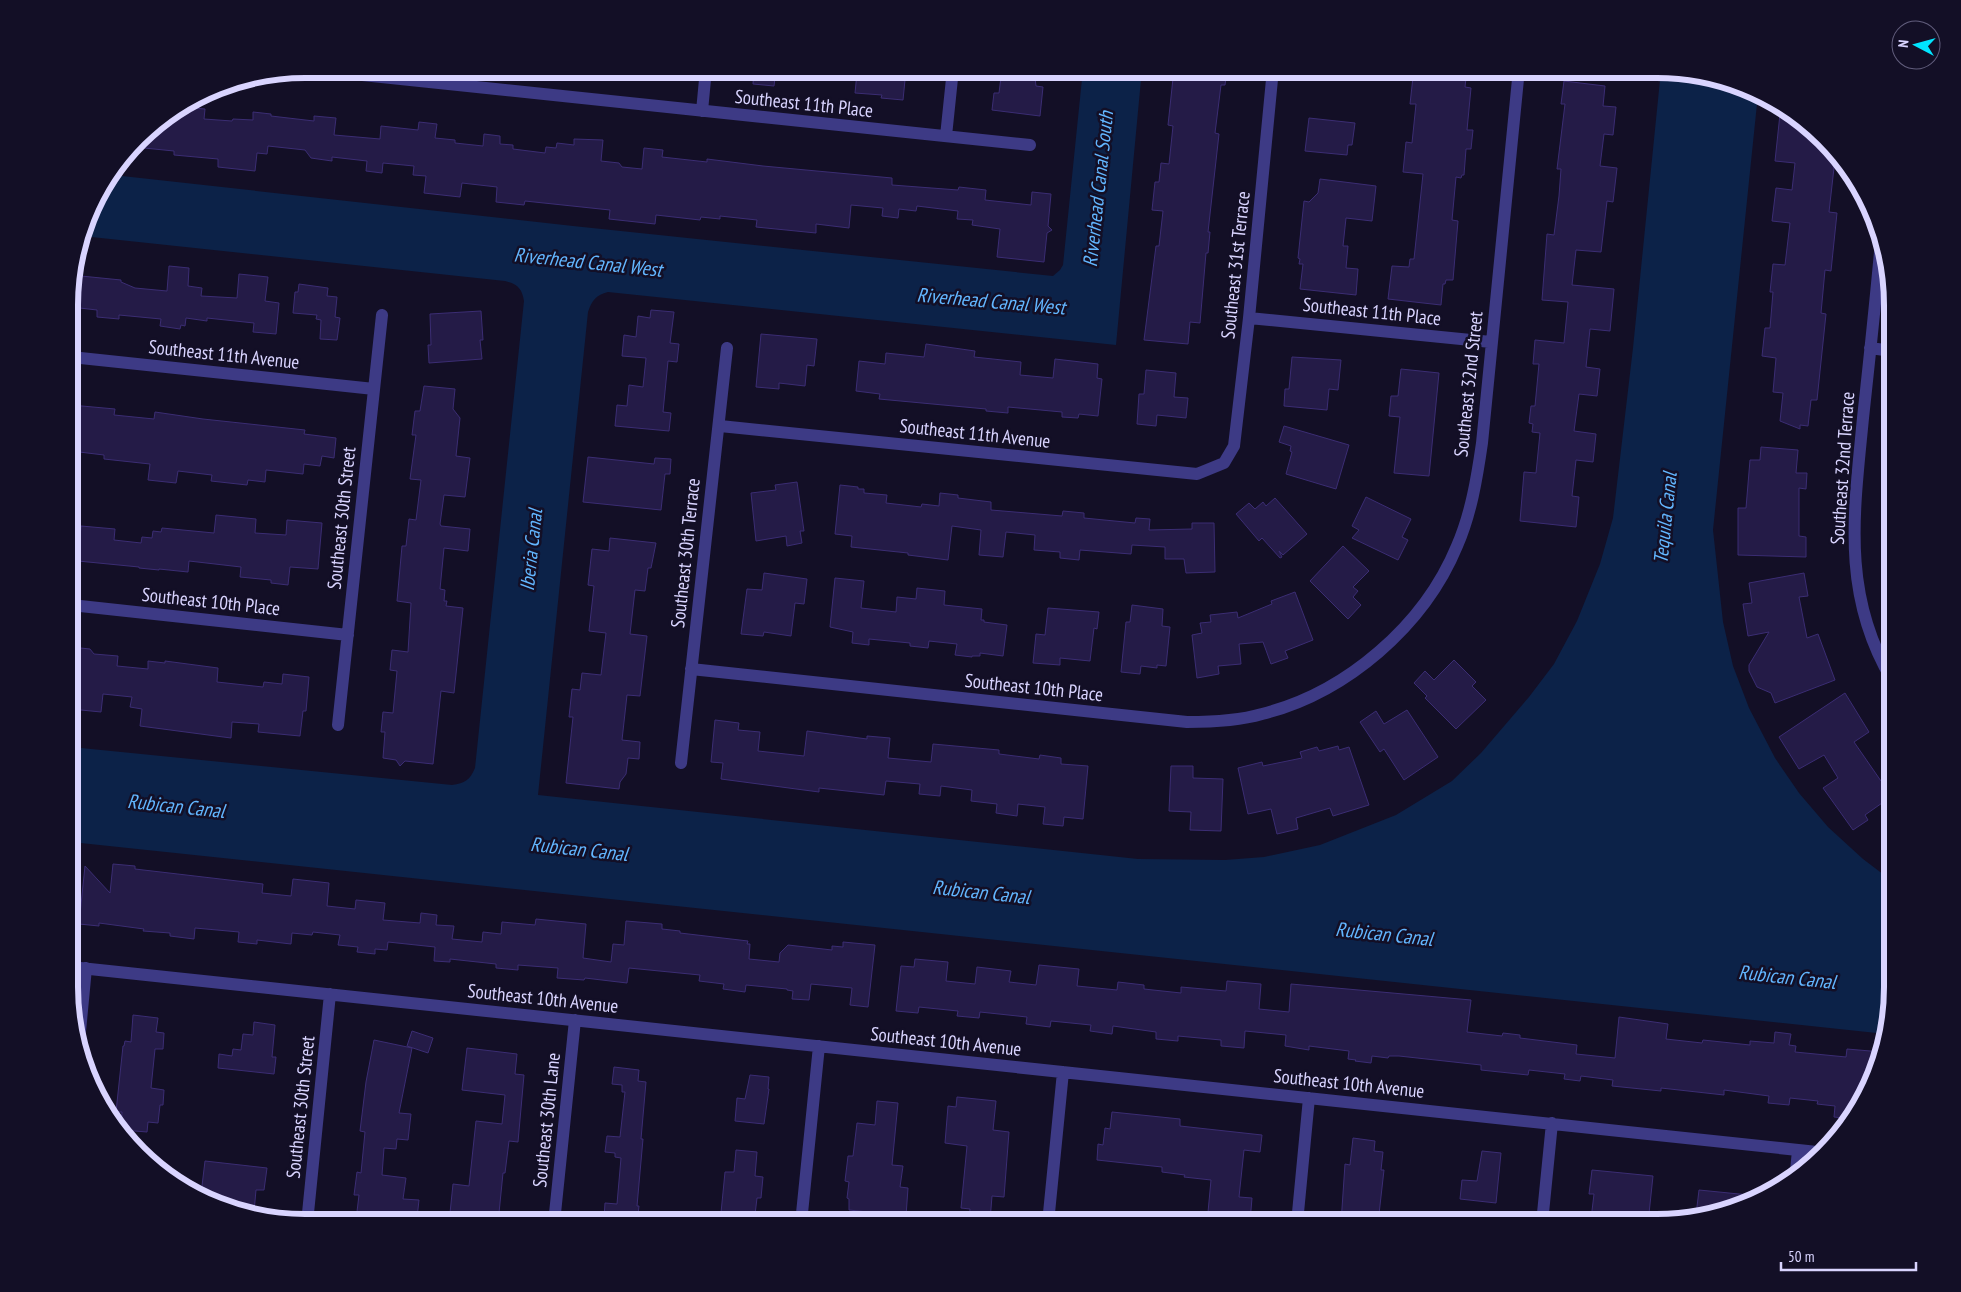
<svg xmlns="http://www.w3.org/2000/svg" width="1961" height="1292" font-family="'PT Sans Narrow',sans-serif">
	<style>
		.water { fill: #0c2248 }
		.building { fill: #241b47; stroke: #3b2d73 }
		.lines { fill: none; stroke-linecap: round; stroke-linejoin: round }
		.street { stroke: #3d3a85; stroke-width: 12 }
		.labels { text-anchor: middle; stroke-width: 5; stroke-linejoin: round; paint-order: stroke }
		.street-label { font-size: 19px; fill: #d9d4ff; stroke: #130f26 }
		.water-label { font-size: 20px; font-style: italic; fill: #62b6ff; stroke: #130f26 }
		.rim { fill: none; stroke: #d9d4ff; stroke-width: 6 }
	</style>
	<rect width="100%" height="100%" fill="#130f26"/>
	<path class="water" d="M1083 69H1142L1116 345 608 292C596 295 592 300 588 312L538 795 1138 859 1225 860 1264 857 1320 845 1396 815 1452 781 1481 753 1529 697 1554 664 1577 621 1600 564 1613 518 1633 348 1661 70 1732 81 1758 94 1713 530 1723 622 1733 666 1749 708 1775 758 1799 793 1828 827 1863 859 1892 881V1002L1886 1034 71 842V747L452 785C465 783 470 780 475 768L524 301C522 289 518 284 505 281L82 236 93 200 113 175 573 226 1053 276 1060 270 1063 265Z"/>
	<path class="building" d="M754 69H776L774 86 753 84Z
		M859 69 906 70 903 100 881 98 882 95 855 93 857 73H859Z
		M1002 69H1034L1036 86 1043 87 1040 116 992 110 994 93H999Z
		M1174 69H1227L1225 85H1221L1215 133 1219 134 1208 232H1210L1208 253H1206L1200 323 1190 322 1188 344 1144 340 1156 246H1159L1163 211 1152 210 1155 182H1159L1161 163 1169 164 1173 126 1168 125Z
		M1424 69H1467L1465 87 1471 88 1467 130H1473L1471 149H1466L1464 175H1462L1461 178 1456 177 1452 220 1458 221 1453 280H1446L1445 284H1443L1441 305 1388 299 1392 266 1409 267 1410 259H1414L1423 174 1403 172 1406 142 1412 143 1416 104H1410L1413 77Z
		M1564 81 1605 86 1603 106 1616 107 1613 135 1604 134 1600 166 1617 168 1613 202 1607 201 1601 252 1576 250 1572 285 1614 289 1610 331 1590 329 1586 367 1600 369 1597 396 1579 394 1574 431 1596 434 1593 462 1576 460 1572 496 1579 497 1576 527 1520 521 1524 472 1536 473 1540 433 1532 432 1533 424 1529 423 1531 406H1535L1539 364H1533L1535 340 1564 343 1568 302 1542 300 1547 234 1554 235 1559 196 1561 169H1557L1565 104H1561Z
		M182 107 205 109 204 119 232 121 233 119 253 120V112L271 114V116L314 121V116L336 118 334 135 380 139 381 126 418 130 419 122 437 124 435 138 455 140V143L483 146 484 134 500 136V144L513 145V149L545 153 546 147 556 148 557 143 574 145V139L603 140 601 161 619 163 622 167 642 169 644 148 663 150 662 157 707 162V159L763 166 892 178V185L958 190 959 187 986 190 985 200 1031 205 1032 192 1051 194 1048 226 1052 230 1047 233 1044 262 997 257 1000 229 972 225 973 220 957 219 958 211 917 206 916 211 899 209 898 218 882 216 883 208 851 205 849 228 816 224V233L756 227 757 220 720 216V219L701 217 700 220 656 215 655 224 609 219 610 210 525 201 524 205 496 202 497 187 462 183 460 197 424 193 426 176 413 175 414 166 383 163 382 173 366 171 367 161 332 157V161L311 158 305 150 268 146 267 154 257 153 255 171 218 167V159L174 155V151L134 147 149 128Z
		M1780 114 1794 116 1835 159 1829 212 1837 213 1831 271 1825 270 1821 313 1826 314 1817 400H1811L1808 426 1800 425V429L1780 421 1783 393 1773 392 1776 358 1762 356 1765 328H1770L1773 292H1770L1773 264 1785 265 1790 223 1772 221 1776 188 1792 190 1795 163 1775 161Z
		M1309 118 1355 123 1352 145H1348L1347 155 1305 151Z
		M1320 179 1376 186 1372 221 1346 218 1343 246H1348L1346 268 1358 269 1356 295 1300 289 1303 264H1299L1300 259 1298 258 1304 201 1309 202 1318 193Z
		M169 266 189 268 188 286 202 288 201 296 237 298 239 274 268 277 265 301 279 303 276 334 253 332 254 323 207 318V321L186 318 185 326 181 325 180 329 160 326 161 319 119 315V319L97 317V310L71 307V275L121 280V282L135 288 167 291Z
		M299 284 328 288 327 296 337 297 335 317 340 318 337 340 320 339 321 320 316 319 317 315 293 313 295 292H298Z
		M651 310 674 312 670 343 679 344 677 362 668 361 663 412 671 413 669 431 615 426 617 405 627 406 629 385 643 387 646 358 622 356 624 335 636 337 638 316 650 318Z
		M481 311 483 340H480L482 359 429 363 428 345H431L430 314Z
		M761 334 817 339 814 366 807 365 805 386 779 383V389L756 387Z
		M926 344 975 351 974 357 1021 362 1020 375 1053 378 1055 359 1098 364 1097 378 1102 379 1098 416 1079 414 1078 418 1062 417V412L1008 407V413L986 411V409L879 399 880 394 856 391 859 361 885 364 886 353 924 357Z
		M1292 357 1341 360 1338 390 1329 389 1327 410 1284 406 1285 389H1289Z
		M1401 369 1439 373 1429 476 1394 473 1400 417 1389 416 1391 396H1398Z
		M1146 370 1176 373 1174 397 1188 398 1186 418 1157 415 1156 426 1137 424 1139 394H1144Z
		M424 386 455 389 453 409 460 418 456 456 470 458 465 497 444 495 440 524 441 526 470 529 468 551 444 548 440 589 445 590 444 601H447L446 606 463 608 454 693 441 691 433 764 405 761 400 766 396 760 383 758 385 732H381L383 712 393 713 397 671 390 670 392 650 408 652 411 603 397 601 402 546H406L409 519 416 520 421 480 410 479 416 435H412L415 411H420Z
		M71 405 115 409 114 415 154 419 155 412 203 419 305 430 304 434 336 438 334 458 322 456 320 466 304 464 303 474 266 470 265 482 248 480 247 485 211 481 212 475 178 471 176 483 148 480 150 464 104 459V455L71 451Z
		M1284 426 1349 445 1336 489 1286 474 1292 452 1290 451 1291 446 1279 442Z
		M1761 447 1798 450 1796 473H1807L1806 489 1799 488V536L1806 537V557L1738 555V508H1746L1750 460H1760Z
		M588 457 654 464 655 458 671 459 670 474H665L661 510 583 502Z
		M797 482 804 531H800L802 543 787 546 786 536 756 541 751 493 776 490 775 485Z
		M840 485 858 487V489H864V493L887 495 886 503 921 507 922 504 939 506 940 493 958 495V498L991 502V510L1062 516 1063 511 1084 513V518L1135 523 1136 518 1150 519 1149 530 1192 529V523H1214L1215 572 1186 573 1184 559H1165V547L1132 545 1131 554 1080 550 1079 560 1060 558V552L1034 550 1035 535 1006 532 1003 557 979 555 981 530 952 526 948 560 908 555V553L851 547 852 536 835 534Z
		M1366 497 1411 519 1402 537 1408 540 1398 560 1352 538 1359 530 1352 526Z
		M1275 498 1307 534 1283 555 1279 551 1282 557 1280 558 1262 538 1259 541 1236 514 1249 503 1255 509 1263 502 1266 506Z
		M216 515 256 519 255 533 286 535 287 520 322 523 318 569 290 567 288 585 271 583V580L240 577 241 567 189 561 188 572 159 569V570L139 568V567L78 561 81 526 115 529 114 540 141 543 142 537 152 538 153 531 161 532 162 528 214 533Z
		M610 538 656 543 651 568H648L645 591 635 590 630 634 647 636 640 696 627 695 622 740 640 742 639 759 628 758 626 774 620 782 619 789 566 783 573 717H569L572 689 580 690 582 673 601 675 606 633 589 631 594 586 588 585 592 549 609 551Z
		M1343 546 1369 571 1353 587 1358 591 1353 597 1361 605 1348 619 1310 581Z
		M764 573 807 579 804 604 795 603 791 636 764 632 763 636 741 634 747 589 762 590Z
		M1804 573 1808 596 1799 597 1807 638 1818 634 1835 680 1775 703 1771 693 1757 687 1749 671V665L1769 632 1748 636 1743 604 1752 603 1749 583Z
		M835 578 864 581 861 608 896 612 897 597 916 599 917 588 945 591 944 605 982 609 981 620H984V622L1007 625 1003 656 980 653V656H972V657L955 655 957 644 929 641 928 648 910 646V643L869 639V645L852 643 853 632 830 627Z
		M1295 592 1313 640 1285 651 1288 658 1271 664 1263 642 1239 644 1241 664 1218 666 1219 674 1197 678 1192 635 1202 633 1200 623 1211 622 1210 615 1237 612 1238 618 1272 604 1271 601Z
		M1132 605 1163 609 1162 626 1170 627 1166 666 1157 665V668L1141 666 1140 674 1121 672 1126 622H1130Z
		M1048 608 1099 612 1097 629 1094 628 1090 661 1060 658V665L1033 663 1036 634 1045 635Z
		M71 647 90 649 94 654 118 656 117 666 148 669V661L165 663V661L218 668 217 682 263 687 264 682 282 684 283 674 309 677 306 711H303L300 736 258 732 259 724 232 722 231 738 140 726 142 709 130 707 132 697 103 694 101 712 71 709Z
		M1454 660 1476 682 1472 686 1486 700 1456 729 1425 698 1427 696 1414 683 1425 671 1434 680Z
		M1845 693 1869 732 1854 742 1881 781 1892 773V796L1865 815 1868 820 1853 830 1823 788 1838 778 1824 755 1799 769 1779 737Z
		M1407 710 1438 757 1404 780 1384 749 1380 752 1360 722 1376 711 1384 724Z
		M715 720 739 723 738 730 760 732 758 751 804 756 807 731 867 739V736L890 738 888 758 931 762 933 744 999 750V754L1039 759 1040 755 1061 758V764L1088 766 1083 819 1064 817 1063 826 1043 824 1045 807 1018 804 1017 816 996 813 997 804 971 801 972 790 941 786 940 796 919 794 920 784 886 781 884 795 819 788V792L721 779 723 763 711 762Z
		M1338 746 1339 750 1349 747 1369 805 1333 816 1330 808 1296 818 1298 829 1277 834 1271 809 1248 814 1238 768 1262 762 1263 766 1302 758 1300 752 1317 747 1319 751Z
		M1171 766H1193V778L1223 779 1221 831 1190 830 1191 812 1169 811Z
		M113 864 135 866V869L263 884 262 893 291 896 293 879 329 883 327 906 355 909 356 900 385 903 383 920 420 923 421 913 437 915 436 925 454 926 452 939 482 942 483 932 501 934 502 922 535 925 536 919 586 924 583 958 611 962 613 944 624 945 626 921 662 924V929L680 931V933L748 941 747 944H750L749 959 779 962 780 953 788 945 832 950V946L843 947V942L875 945 868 1007 850 1005 852 988 811 984 809 1000 792 999 793 991 787 990V989L746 985 745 992 723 989 724 984 699 981 700 975 629 968 627 983 585 978 584 980 557 978 558 968 518 965V970L496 968V964L450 959V962L434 961 435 947 388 942 387 950 375 949V954L357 952 358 947 338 945 340 935 313 932 312 935 292 933 291 944 257 940V944L238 942 239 932 195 928 194 939 170 936V933L143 931 144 929 99 923V926L79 924 85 866 110 893Z
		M915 959 948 962 946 981 975 984 977 967 1011 971 1009 982 1036 985 1039 965 1079 969 1077 986 1117 990 1118 982 1144 985V989L1181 993V987L1226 991 1227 981 1261 984 1259 1009 1289 1012 1291 984 1471 1000 1467 1032 1502 1036 1503 1033 1520 1035V1038L1577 1045 1576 1054 1615 1058 1619 1017 1668 1024 1666 1039 1702 1043 1703 1040 1750 1045V1041L1774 1043 1775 1032 1791 1034 1789 1045 1796 1046 1795 1052 1846 1057 1847 1049 1882 1052 1877 1069 1866 1068 1863 1097 1852 1119 1834 1117 1835 1106 1817 1104 1818 1101 1790 1098 1789 1105 1768 1103 1769 1096 1724 1090V1095L1661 1088V1091L1612 1086 1613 1080 1581 1076 1580 1081 1564 1079 1565 1074 1529 1070 1528 1075 1481 1070V1065L1399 1056H1389L1388 1058 1372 1056 1371 1063 1355 1061 1356 1060 1348 1059 1349 1051 1309 1046V1050L1285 1046 1286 1035 1245 1031 1244 1048 1221 1046V1040L1178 1036V1041L1156 1039V1032L1113 1026 1112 1034 1090 1031 1091 1025 1051 1021 1050 1027 1026 1024 1027 1017 980 1012 979 1018 957 1016 958 1011 919 1007 918 1013 896 1011 901 966 914 967Z
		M133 1015 158 1018 156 1032 164 1033 163 1049H155L151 1088 164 1090 163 1105H160L158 1123 148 1122 147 1132 123 1130 121 1127 122 1112H116L123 1046H124L125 1041 131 1042Z
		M254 1022 275 1025 272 1057H276L274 1074 218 1068 219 1054 232 1056 233 1049 241 1050 243 1034 253 1035Z
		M412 1031 433 1038 428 1053 407 1046Z
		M374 1040 412 1048 399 1113 411 1114 408 1140 397 1139 396 1149 384 1148 382 1175 406 1178 403 1199 419 1200 417 1218 390 1215 389 1223 356 1220 359 1195H354L357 1172 361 1173 365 1132 360 1131 366 1082Z
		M467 1048 517 1054 515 1074 524 1075 518 1142 509 1141 505 1173H503L498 1223H465L466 1215 450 1213 453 1184 469 1186 476 1121 502 1124 505 1095 462 1090Z
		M614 1067 639 1070 638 1081 646 1082 641 1139H643L637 1206H639L637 1223H608V1218H604L605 1203 617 1204 621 1158 615 1157V1153L605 1152 607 1136 620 1137 625 1092H622V1085L612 1084Z
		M750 1075 769 1077 768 1089H769L764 1124 735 1121 737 1098 745 1099Z
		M957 1097 996 1101 993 1130 1009 1132 1004 1197 992 1196 990 1221 969 1219 970 1209 961 1208 967 1146 945 1143 948 1106 956 1107Z
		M877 1101 898 1103 892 1165 903 1166 900 1187 908 1188 906 1216 849 1210V1199L847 1198 849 1182 845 1181 848 1156H853L857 1123 875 1125Z
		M1112 1112 1180 1119V1126L1262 1135 1260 1152 1244 1150 1239 1197 1252 1198 1250 1222 1207 1223 1211 1180 1184 1177 1185 1175 1162 1172V1167L1097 1160 1098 1144 1103 1145 1105 1128 1110 1129Z
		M1353 1138 1375 1141 1374 1151 1383 1152 1381 1170H1384L1378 1223H1341L1345 1164 1350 1165Z
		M736 1150 757 1152 755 1176 763 1177 761 1198H757L754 1223H720L725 1172H734Z
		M1482 1151 1501 1153 1496 1203 1460 1199 1462 1180 1477 1181Z
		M205 1161 267 1168 264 1190H256L254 1212 226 1209 217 1205 218 1196 201 1194Z
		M1592 1170 1653 1176 1648 1223H1624L1591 1219 1594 1194H1589Z
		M1699 1190 1759 1196 1696 1215Z"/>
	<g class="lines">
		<path class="street" d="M305 69 1030 145
			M458 84 460 69
			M702 111 706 69
			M946 136 953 69
			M1880 252C1875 307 1869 363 1863 418 1854 513 1841 594 1892 680
			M1249 318 1491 342
			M1870 348 1892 351
			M71 357 374 389
			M720 426 1197 474 1224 463 1234 446 1249 318 1273 69
			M71 605 348 635
			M691 669 1187 722C1212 722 1238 721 1262 714 1346 693 1424 626 1457 546 1471 514 1477 478 1482 443L1519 69
			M338 725 382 315
			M681 763 727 348
			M71 967 1817 1152
			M79 1042 86 968
			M1796 1171 1798 1150
			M307 1223 330 994
			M554 1223 575 1020
			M801 1223 819 1046
			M1048 1223 1063 1072
			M1297 1223 1309 1098
			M1542 1223 1552 1123"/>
	</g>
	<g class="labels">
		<g class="street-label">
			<text transform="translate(804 103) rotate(6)" y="7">Southeast 11th Place</text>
			<text transform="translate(1235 265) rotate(-84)" y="7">Southeast 31st Terrace</text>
			<text transform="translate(1372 311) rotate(6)" y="7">Southeast 11th Place</text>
			<text transform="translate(224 354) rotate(6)" y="7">Southeast 11th Avenue</text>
			<text transform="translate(1468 384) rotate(-84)" y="7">Southeast 32nd Street</text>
			<text transform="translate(975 433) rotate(6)" y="7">Southeast 11th Avenue</text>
			<text transform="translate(1842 468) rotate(-86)" y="7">Southeast 32nd Terrace</text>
			<text transform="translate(341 518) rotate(-84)" y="7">Southeast 30th Street</text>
			<text transform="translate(685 553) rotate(-84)" y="7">Southeast 30th Terrace</text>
			<text transform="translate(211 601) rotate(6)" y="7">Southeast 10th Place</text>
			<text transform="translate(1034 687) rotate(6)" y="7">Southeast 10th Place</text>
			<text transform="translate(543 998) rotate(6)" y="7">Southeast 10th Avenue</text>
			<text transform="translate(946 1041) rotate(6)" y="7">Southeast 10th Avenue</text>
			<text transform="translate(1349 1083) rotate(6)" y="7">Southeast 10th Avenue</text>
			<text transform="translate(300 1107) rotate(-84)" y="7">Southeast 30th Street</text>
			<text transform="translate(546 1120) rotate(-84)" y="7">Southeast 30th Lane</text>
		</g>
		<g class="water-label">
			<text transform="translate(1098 189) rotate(-84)" y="7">Riverhead Canal South</text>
			<text transform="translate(588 262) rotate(6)" y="7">Riverhead Canal West</text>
			<text transform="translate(991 301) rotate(5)" y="7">Riverhead Canal West</text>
			<text transform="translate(1665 518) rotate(-84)" y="7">Tequila Canal</text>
			<text transform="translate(531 550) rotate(-84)" y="7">Iberia Canal</text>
			<text transform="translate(176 806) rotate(6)" y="7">Rubican Canal</text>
			<text transform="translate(579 849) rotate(6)" y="7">Rubican Canal</text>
			<text transform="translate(981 892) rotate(6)" y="7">Rubican Canal</text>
			<text transform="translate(1384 934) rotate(6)" y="7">Rubican Canal</text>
			<text transform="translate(1787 977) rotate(6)" y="7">Rubican Canal</text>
		</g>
	</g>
	<path d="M0 0H1961V1292H0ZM305 78H1657A227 227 0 0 1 1884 305V987A227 227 0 0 1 1657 1214H305A227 227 0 0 1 78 987V305A227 227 0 0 1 305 78Z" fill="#130f26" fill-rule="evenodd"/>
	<path class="rim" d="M305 78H1657A227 227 0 0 1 1884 305V987A227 227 0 0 1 1657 1214H305A227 227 0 0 1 78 987V305A227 227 0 0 1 305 78Z"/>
	<g transform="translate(1916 45) rotate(276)"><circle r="24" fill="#130f26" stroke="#625e7d"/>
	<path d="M0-4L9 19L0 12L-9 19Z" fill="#00e5ff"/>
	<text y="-8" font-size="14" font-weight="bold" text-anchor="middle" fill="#d9d4ff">N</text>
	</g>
	<path d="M1781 1262v8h135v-8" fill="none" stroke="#d9d4ff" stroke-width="2.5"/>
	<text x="1788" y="1262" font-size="15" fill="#d9d4ff" stroke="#130f26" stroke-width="4" paint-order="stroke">50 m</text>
</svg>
